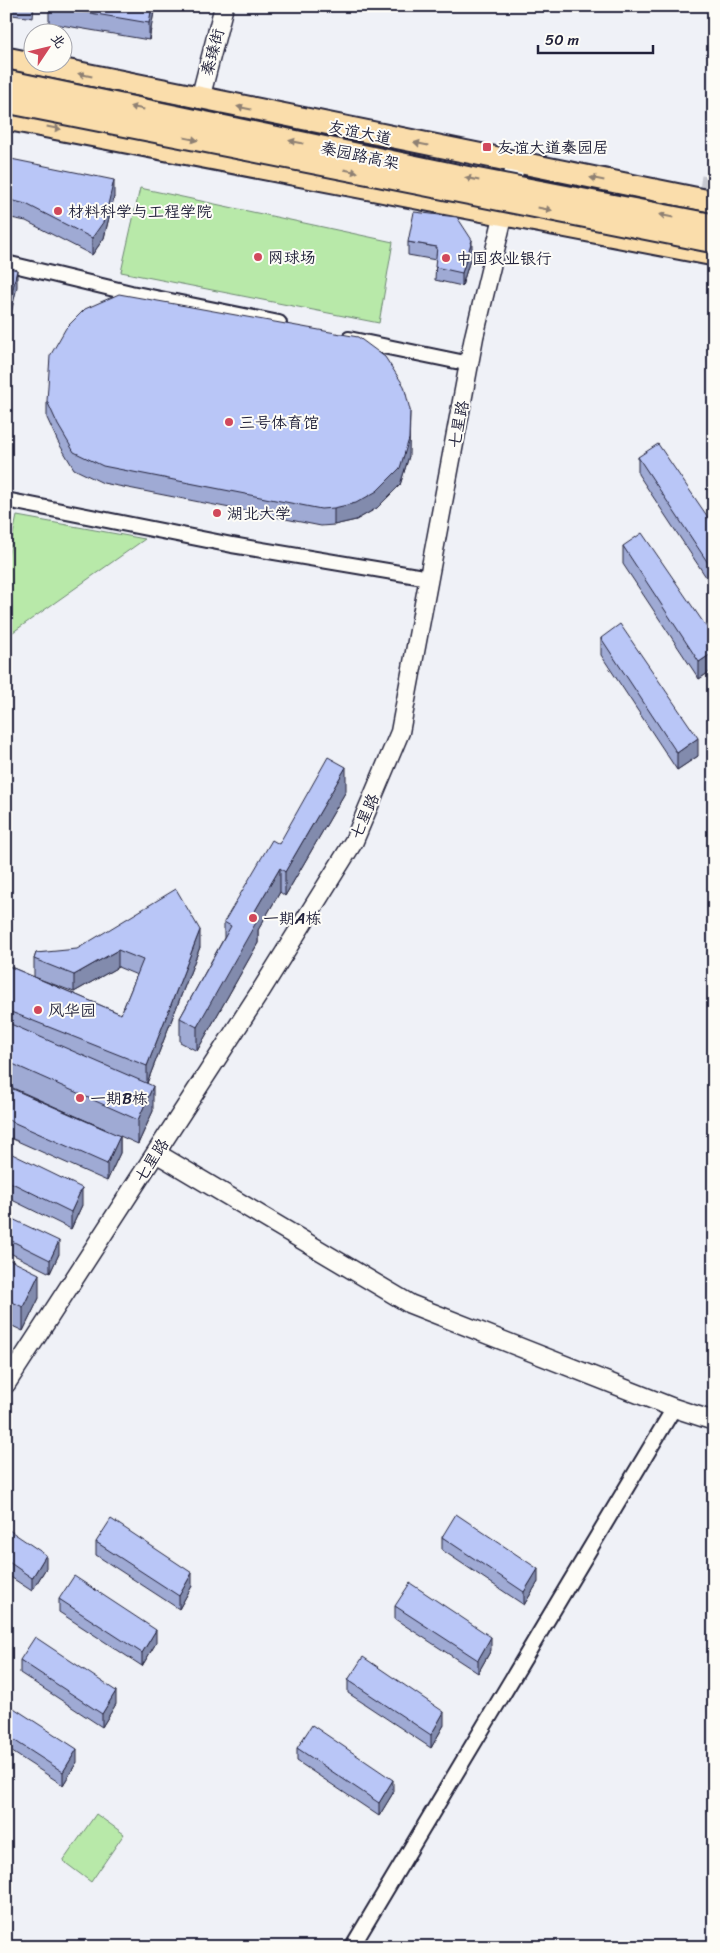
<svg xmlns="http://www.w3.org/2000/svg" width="720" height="1953" font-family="Sriracha,'LXGW WenKai TC',sans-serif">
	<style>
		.green { fill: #b8e9a9; stroke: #6d8672 }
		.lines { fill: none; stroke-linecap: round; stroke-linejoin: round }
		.primary-tunnel { stroke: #c6c8d1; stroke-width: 21; stroke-dasharray: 21 11; stroke-linecap: butt }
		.minor-casing { stroke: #22223b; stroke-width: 18 }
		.tertiary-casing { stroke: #22223b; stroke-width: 21 }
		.primary-casing { stroke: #22223b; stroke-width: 25 }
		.minor { stroke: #fdfcf7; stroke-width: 14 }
		.tertiary { stroke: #fdfcf7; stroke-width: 18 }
		.primary { stroke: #faddab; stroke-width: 21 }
		.primary-bridge-casing { stroke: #22223b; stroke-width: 25; stroke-linecap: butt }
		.primary-bridge { stroke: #faddab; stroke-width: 21 }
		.wall { fill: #9faad4; stroke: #22223b }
		.shaded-wall { fill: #828bad; stroke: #22223b }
		.building { fill: #b9c6f7; stroke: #22223b }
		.oneway { fill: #8e8073 }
		.poi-dot { fill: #d1495b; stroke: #fdfcf7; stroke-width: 2 }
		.labels { text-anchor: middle; stroke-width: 4; stroke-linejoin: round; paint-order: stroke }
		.street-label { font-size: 16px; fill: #22223b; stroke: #fdfcf7 }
		.poi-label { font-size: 16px; fill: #22223b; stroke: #fdfcf7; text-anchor: start }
	</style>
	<rect width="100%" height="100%" fill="#eff1f7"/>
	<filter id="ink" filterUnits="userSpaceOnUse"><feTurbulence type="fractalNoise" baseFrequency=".02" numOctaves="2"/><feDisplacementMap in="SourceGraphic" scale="10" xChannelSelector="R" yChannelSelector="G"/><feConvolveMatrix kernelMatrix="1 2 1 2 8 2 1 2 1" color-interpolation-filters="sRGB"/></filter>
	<g filter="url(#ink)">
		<path class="green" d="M140 188 393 242 379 323 121 272Z
			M17 516 145 539 6 637V566Z
			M96 1814 124 1834 91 1882 63 1861Z"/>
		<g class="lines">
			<path class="primary-tunnel" d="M700 186 714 188"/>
			<defs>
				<path id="minor" d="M6 263 131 293 279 323
					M349 339 470 364
					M6 500 232 545 429 578
					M352 1947 674 1408"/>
				<path id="tertiary" d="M200 99 224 6
					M156 1153 410 1304 674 1408 714 1421
					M6 1384 260 992 354 841 400 732 474 337 516 163"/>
				<path id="primary" d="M6 58 714 202
					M6 119 714 255"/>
			</defs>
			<use href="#minor" class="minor-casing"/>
			<use href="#tertiary" class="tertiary-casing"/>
			<use href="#primary" class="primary-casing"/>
			<use href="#minor" class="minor"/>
			<use href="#tertiary" class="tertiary"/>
			<use href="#primary" class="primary"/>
			<defs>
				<path id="primary-bridge" d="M6 81 475 179 714 225
					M6 102 714 242"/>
			</defs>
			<use href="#primary-bridge" class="primary-bridge-casing"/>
			<use href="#primary-bridge" class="primary-bridge"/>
		</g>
		<path class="wall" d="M6 6H34L33 18 6 14Z
			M49 6H155L149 40 49 23Z
			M6 158 114 197 104 238 92 255 26 221 6 217Z
			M408 242 472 253 462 286 435 280 436 260 408 255Z
			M47 401 409 456 400 485 377 508 356 520 334 525 321 526 103 483 74 469 58 442 47 418Z
			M638 457 714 526V589L638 474Z
			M623 546 714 652V669L699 679 623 564Z
			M601 638 698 756 677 770 601 655Z
			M346 791 285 896 280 892 258 930V943L197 1051 180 1042V1018L224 938V922Z
			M200 947 147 1083 153 1111 138 1144 120 1136V1153L107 1181 6 1136V1086L105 1129 6 1085V965L121 1014 137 975 118 967 74 992 34 977V959L36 953Z
			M6 1151 82 1205 71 1229 6 1197Z
			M6 1216 59 1254 50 1273 6 1251Z
			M6 1258 39 1298 23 1331 6 1323Z
			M6 1528 46 1568 32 1591 6 1574Z
			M442 1537 538 1582 524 1605 442 1550Z
			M96 1542 192 1586 179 1609 96 1555Z
			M59 1599 156 1643 142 1666 59 1612Z
			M395 1606 491 1650 478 1673 395 1619Z
			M20 1660 116 1704 102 1727 20 1673Z
			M348 1680 444 1725 431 1748 348 1693Z
			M6 1703 77 1762 63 1785 6 1748Z
			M297 1748 393 1793 379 1816 297 1761Z"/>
		<path class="shaded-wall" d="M152 6H155L149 40V23Z
			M114 180V197L104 238 92 255V238Z
			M472 240V253L462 286V273Z
			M17 270V287L6 335V318Z
			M410 410 409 456 400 485 377 508 356 520 334 525V508Z
			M714 652V669L699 679V662Z
			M698 738V756L677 770V753Z
			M346 767V791L285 896V872Z
			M280 868V892L258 930V943L197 1051V1027L252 916Z
			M200 930V947L147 1083V1066Z
			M118 950V967L74 992V975Z
			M153 1086V1111L138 1144V1120Z
			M120 1136V1153L107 1181V1164Z
			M82 1188V1205L71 1229V1212Z
			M59 1241V1254L50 1273V1260Z
			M39 1274V1298L23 1331V1307Z
			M46 1555V1568L32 1591V1578Z
			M538 1569V1582L524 1605V1592Z
			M192 1573V1586L179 1609V1596Z
			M156 1630V1643L142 1666V1653Z
			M491 1637V1650L478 1673V1660Z
			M116 1691V1704L102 1727V1714Z
			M444 1712V1725L431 1748V1735Z
			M77 1749V1762L63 1785V1772Z
			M393 1780V1793L379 1816V1803Z"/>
		<path class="building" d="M49 6H152L149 23Z
			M6 158 114 180 104 221 92 238 26 204 6 199Z
			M414 212 457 217 472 240 462 273 435 267 437 247 408 242Z
			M6 267 17 270 6 318Z
			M119 294 358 337 385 357 404 386 410 410 409 439 400 468 377 491 356 503 334 508 321 509 103 466 74 452 58 425 47 401 50 356 66 328 85 309Z
			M658 444 714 526V572L638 457Z
			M642 533 714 638V652L699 662 623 546Z
			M620 624 698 738 677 753 601 638Z
			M328 757 346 767 285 872 280 868 252 916 258 919 197 1027 180 1018 231 926 224 922 272 840 279 844Z
			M176 889 200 930 147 1066 6 1010V965L121 1014 143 960 118 950 74 975 34 959 36 953 77 949Z
			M6 1022 153 1086 138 1120 6 1061Z
			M6 1086 120 1136 107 1164 6 1119Z
			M6 1151 82 1188 71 1212 6 1180Z
			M6 1216 59 1241 50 1260 6 1238Z
			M6 1258 39 1274 23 1307 6 1299Z
			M456 1514 538 1569 524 1592 442 1537Z
			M111 1519 192 1573 179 1596 96 1542Z
			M6 1528 46 1555 32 1578 6 1560Z
			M74 1576 156 1630 142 1653 59 1599Z
			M410 1583 491 1637 478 1660 395 1606Z
			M35 1637 116 1691 102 1714 20 1660Z
			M363 1657 444 1712 431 1735 348 1680Z
			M6 1703 77 1749 63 1772 6 1735Z
			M312 1725 393 1780 379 1803 297 1748Z"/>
		<defs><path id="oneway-solid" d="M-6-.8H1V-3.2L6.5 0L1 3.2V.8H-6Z" transform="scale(1.25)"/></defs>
		<g class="oneway">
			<use href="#oneway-solid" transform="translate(85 75) rotate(-168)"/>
			<use href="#oneway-solid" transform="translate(137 108) rotate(-168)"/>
			<use href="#oneway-solid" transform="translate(244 108) rotate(-168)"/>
			<use href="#oneway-solid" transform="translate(54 128) rotate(11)"/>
			<use href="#oneway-solid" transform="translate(191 139) rotate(11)"/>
			<use href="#oneway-solid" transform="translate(296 142) rotate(-168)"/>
			<use href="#oneway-solid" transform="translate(421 144) rotate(-168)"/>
			<use href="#oneway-solid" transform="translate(351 171) rotate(11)"/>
			<use href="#oneway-solid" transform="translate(472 179) rotate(-168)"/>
			<use href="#oneway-solid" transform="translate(597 179) rotate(-169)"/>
			<use href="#oneway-solid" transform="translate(545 209) rotate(11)"/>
			<use href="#oneway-solid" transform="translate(666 216) rotate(-169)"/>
		</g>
	</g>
	<g class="poi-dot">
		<rect x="482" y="142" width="10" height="10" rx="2.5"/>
		<circle cx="58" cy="211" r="5"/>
		<circle cx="258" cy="257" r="5"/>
		<circle cx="446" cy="258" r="5"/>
		<circle cx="229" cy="422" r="5"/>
		<circle cx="217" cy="513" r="5"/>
		<circle cx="253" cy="918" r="5"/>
		<circle cx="38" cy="1010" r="5"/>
		<circle cx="80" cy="1098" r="5"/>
	</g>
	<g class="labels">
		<g class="street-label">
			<text transform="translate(212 52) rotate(-75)" y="6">秦臻街</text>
			<text transform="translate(360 132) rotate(12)" y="6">友谊大道</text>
			<text transform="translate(360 155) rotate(12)" y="6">秦园路高架</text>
			<text transform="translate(458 424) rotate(-79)" y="6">七星路</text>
			<text transform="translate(364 816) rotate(-66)" y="6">七星路</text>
			<text transform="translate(151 1160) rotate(-57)" y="6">七星路</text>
		</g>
		<g class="poi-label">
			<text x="497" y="153">友谊大道秦园居</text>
			<text x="68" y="217">材料科学与工程学院</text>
			<text x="268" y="263">网球场</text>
			<text x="456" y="264">中国农业银行</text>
			<text x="239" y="428">三号体育馆</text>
			<text x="227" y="519">湖北大学</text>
			<text x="263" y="924">一期A栋</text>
			<text x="48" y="1016">风华园</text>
			<text x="90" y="1104">一期B栋</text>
		</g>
	</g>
	<rect width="720" height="1953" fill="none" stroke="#fdfcf7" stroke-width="25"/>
	<rect x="12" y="12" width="695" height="1928" fill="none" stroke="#22223b" stroke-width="2" filter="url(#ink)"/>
	<g transform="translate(48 48) rotate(55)"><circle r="24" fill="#fdfcf7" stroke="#a5a5ac"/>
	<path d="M0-4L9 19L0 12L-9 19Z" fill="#d1495b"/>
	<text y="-8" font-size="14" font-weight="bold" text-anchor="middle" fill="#22223b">北</text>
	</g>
	<path d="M538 45v8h115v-8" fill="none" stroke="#22223b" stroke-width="2.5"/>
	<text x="545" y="45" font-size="15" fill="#22223b" stroke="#fdfcf7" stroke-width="4" paint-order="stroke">50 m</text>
</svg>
